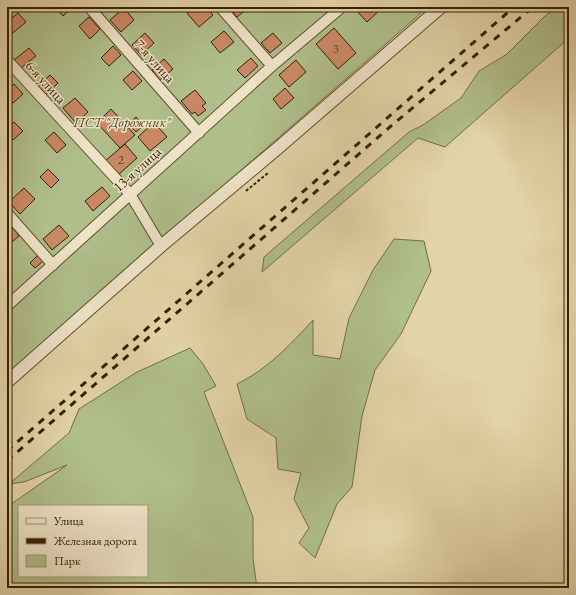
<svg xmlns="http://www.w3.org/2000/svg" width="576" height="595" font-family="'EB Garamond',serif">
	<style>
		.green { fill: #afbe8b; stroke: #726f47; fill-rule: evenodd }
		.building { fill: #c98864; stroke: #352003 }
		.lines { fill: none; stroke-linecap: round; stroke-linejoin: round }
		.minor-casing { stroke: #604d2c; stroke-width: 12 }
		.tertiary-casing { stroke: #604d2c; stroke-width: 14 }
		.path { stroke: #352003; stroke-width: 2; stroke-dasharray: 3 2; stroke-linecap: butt }
		.minor { stroke: #ede2c6; stroke-width: 10 }
		.tertiary { stroke: #ede2c6; stroke-width: 12 }
		.rail { stroke: #352003; stroke-width: 3; stroke-dasharray: 7 7; stroke-linecap: butt }
		.labels { text-anchor: middle; stroke-width: 3; stroke-linejoin: round; paint-order: stroke }
		.number-label { font-size: 12px; fill: #5a3a1b }
		.street-label { font-size: 14px; fill: #352003; stroke: #ede2c6 }
		.park-label { font-size: 14px; font-style: italic; fill: #544825; stroke: #ede2c6 }
	</style>
	<rect width="100%" height="100%" fill="#e3d3a8"/>
	<filter id="stains"><feTurbulence type="fractalNoise" baseFrequency=".005" numOctaves="4"/><feColorMatrix values="0 0 0 0 .2 0 0 0 0 .09 0 0 0 0 .02 0 0 0 .5 -.17"/></filter>
	<radialGradient id="worn" r=".72"><stop offset=".6" stop-color="#630" stop-opacity="0"/><stop offset="1" stop-color="#630" stop-opacity=".3"/></radialGradient>
	<path class="green" d="M7 7H428L7 375Z
		M558 7H569V38L445 147 418 138 262 272 264 257 409 132 423 125 461 98 479 71 507 54 545 16Z
		M394 239 424 241 431 271 401 334 375 370 362 416 352 487 337 504 315 558 299 543 309 528 294 499 301 473 278 469 276 438 247 419 237 384C268 369 290 345 313 320V355L340 359 349 318 373 270Z
		M190 348 203 364 216 386 204 392 253 517V559L257 588H7V507L67 465 24 482 9 484 69 433 79 409 137 372ZM19 506H147V576H19Z"/>
	<path class="building" d="M55 7H73L63 16Z
		M194 7H206L213 15 199 27 187 13Z
		M229 7H249L237 17Z
		M357 7H383L367 22 355 9Z
		M124 8 134 20 121 32 110 20Z
		M18 13 26 22 9 36 7 34V22Z
		M89 17 100 29 90 39 79 26Z
		M334 28 356 53 338 69 316 44Z
		M224 31 234 42 220 53 211 42Z
		M145 33 154 43 141 55 132 45Z
		M273 33 282 43 270 53 261 43Z
		M113 46 121 55 109 66 101 58Z
		M29 48 36 56 21 68 14 60Z
		M251 58 258 66 245 78 237 70Z
		M164 59 173 69 160 80 152 70Z
		M296 60 306 72 289 87 279 75Z
		M133 71 142 81 132 90 123 80Z
		M50 75 58 83 46 95 38 86Z
		M14 84 23 94 13 103 7 96V91Z
		M285 88 294 98 281 109 273 99Z
		M195 90 206 103 202 106 206 110 198 116 195 112 192 114 181 101Z
		M75 98 88 112 76 123 63 108Z
		M111 109 135 135 120 148 97 123Z
		M136 117 144 125 136 132 128 124Z
		M14 122 23 131 13 140 7 133V128Z
		M154 122 167 137 150 151 138 137Z
		M54 132 66 145 57 153 45 140Z
		M125 144 137 158 117 176 104 162Z
		M48 169 59 180 51 188 40 177Z
		M102 187 110 196 93 211 85 201Z
		M24 188 35 199 20 214 9 202Z
		M59 225 69 236 52 250 43 239Z
		M13 228 19 236 7 246V232Z
		M38 255 43 261 35 268 30 263Z"/>
	<g class="lines">
		<defs>
			<path id="minor" d="M89 7 199 133
				M220 7 272 66
				M7 60 130 194 161 246
				M7 213 53 265
				M7 306 272 66 342 7"/>
			<path id="tertiary" d="M7 382 161 246 278 148 441 7"/>
		</defs>
		<use href="#minor" class="minor-casing"/>
		<use href="#tertiary" class="tertiary-casing"/>
		<path class="path" d="M246 191 268 173"/>
		<use href="#minor" class="minor"/>
		<use href="#tertiary" class="tertiary"/>
		<path class="rail" d="M7 451 514 7
			M7 461 391 126 533 7"/>
	</g>
	<g class="labels">
		<g class="number-label">
			<text x="336" y="53">3</text>
			<text x="121" y="164">2</text>
		</g>
		<g class="street-label">
			<text transform="translate(155 61) rotate(49)" y="5">7-я улица</text>
			<text transform="translate(46 82) rotate(48)" y="5">6-я улица</text>
			<text transform="translate(137 169) rotate(-42)" y="5">13-я улица</text>
		</g>
		<g class="park-label">
			<text x="122" y="127">ПСТ "Дорожник"</text>
		</g>
	</g>
	<rect width="576" height="595" fill="none" stroke="#e3d3a8" stroke-width="24"/>
	<rect x="8" y="8" width="560" height="579" fill="none" stroke="#352003" stroke-width="2"/>
	<rect x="12" y="12" width="552" height="571" fill="none" stroke="#352003"/>
	<rect x="18" y="505" width="130" height="72" fill="#ede2c6" stroke="#a39478"/>
	<rect x="26" y="518" width="20" height="6" fill="#ede2c6" stroke="#a39478"/>
	<text x="54" y="525" font-size="12" fill="#352003">Улица</text>
	<rect x="26" y="538" width="20" height="6" fill="#352003" stroke="#a39478"/>
	<text x="54" y="545" font-size="12" fill="#352003">Железная дорога</text>
	<rect x="26" y="555" width="20" height="12" fill="#afbe8b" stroke="#a39478"/>
	<text x="54" y="565" font-size="12" fill="#352003">Парк</text>
	<rect width="100%" height="100%" filter="url(#stains)"/>
	<rect width="100%" height="100%" fill="url(#worn)"/>
</svg>
